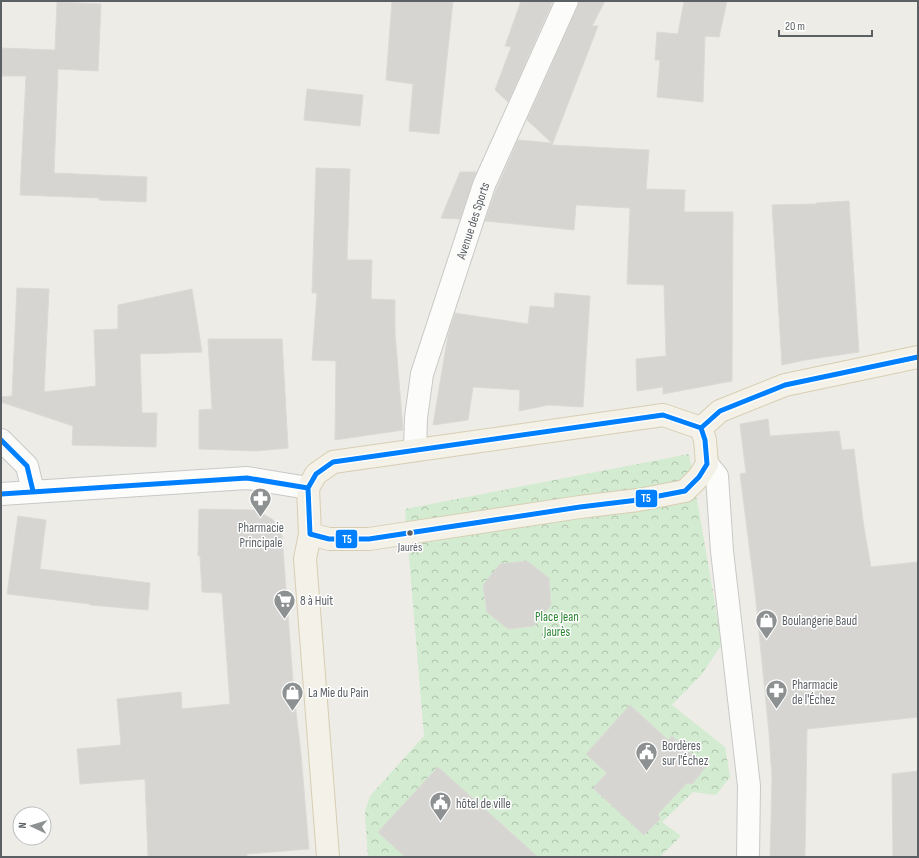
<svg xmlns="http://www.w3.org/2000/svg" width="919" height="858" font-family="'Sofia Sans Condensed',sans-serif">
	<style>
		.park { fill: url(#park-crowns) }
		.building { fill: #d6d5d1; stroke: #dcdad6 }
		.lines { fill: none; stroke-linecap: round; stroke-linejoin: round }
		.minor-casing { stroke: #c8c9c7; stroke-width: 24 }
		.major-casing { stroke: #d7ceb2; stroke-width: 24 }
		.minor { stroke: #fcfcfb; stroke-width: 22 }
		.major { stroke: #f3f1e8; stroke-width: 22 }
		.bus-1-casing { stroke: #fff; stroke-width: 8 }
		.bus-1 { stroke: #0080ff; stroke-width: 5 }
		.bus-dot { fill: #5b6065; stroke: #fff; stroke-width: 1.5 }
		.labels { text-anchor: middle; stroke-width: 3; stroke-linejoin: round; paint-order: stroke }
		.bus-label { font-size: 12px; fill: #5b6065; stroke: #fff }
		.street-label { font-size: 13px; fill: #5b6065; stroke: #fff }
		.poi-label { font-size: 13px; fill: #5b6065; stroke: #fff; text-anchor: start }
		.park-label { font-size: 13px; fill: #2c8431; stroke: #fff }
		.line-badge { stroke: #fff; stroke-width: 1.5 }
		.badge-label { font-size: 11px; text-anchor: middle; font-weight: bold; fill: #fff }
	</style>
	<defs>
		<pattern id="park-crowns" width="20" height="18" patternUnits="userSpaceOnUse"><rect width="20" height="18" fill="#d3ebd0"/><path d="M2 6a3 3 0 1 1 6 0M12 15a3 3 0 1 1 6 0" fill="none" stroke="#aec2ac"/></pattern>
	</defs>
	<rect width="100%" height="100%" fill="#edece6"/>
	<path class="park" d="M689 454 722 644 702 674 672 705 725 747 730 777 716 795 693 792 662 822 681 836 660 857H368L365 812 370 796 424 736 405 509Z"/>
	<path class="building" d="M392 1H453L439 134 409 131 413 84 386 80Z
		M521 1H553L508 102 495 90 511 47 505 46Z
		M579 1H605L592 26H598L552 145 649 150 646 189 685 190 684 212H733L732 381 663 394V387L637 391 636 359 666 356 664 285 627 284 630 208 576 205 574 230 485 221 496 190 518 140 552 143 527 120 578 6Z
		M684 1H727L719 37 705 36 703 102 657 97 660 60H655L657 32 678 34Z
		M57 2 101 4 98 71 58 69 54 173 147 177 146 202 99 200V198L20 195 26 76H1V48L55 50Z
		M307 89 363 95 360 126 304 120Z
		M316 168 350 169 347 260H372L371 299 395 300V333L403 430 335 440 336 361 312 360 317 293H312Z
		M460 172H476L460 219 441 218Z
		M849 201 859 352 805 360 782 365 772 205 816 204V203Z
		M17 288 49 289 44 392 96 386 94 330 118 329V305L192 289 202 352 140 354 142 413H157L156 447 72 445 73 426 1 402V397L12 396Z
		M555 293 590 296 583 407 548 405 519 411 520 390 473 387 468 420 433 425 448 335 455 313 528 324 530 306 554 308Z
		M208 339H282L288 448 256 451 199 449V410L212 409Z
		M768 419 770 436 839 431 842 450 854 449 864 528 871 567 918 562V717L807 729 805 857H770L772 778 769 733 755 592 740 474 746 473 740 424Z
		M199 509 256 510 272 519 278 525 282 536 294 695 301 754 309 849 247 854V857H148L145 779 80 784 77 749 121 745 117 699 181 692 182 709 230 704 222 593 202 592 200 556H198Z
		M18 516 46 520 40 569 150 583 148 610 90 605V604L7 594Z
		M527 561 549 578 551 605 534 626 508 629 487 612 483 585 500 564Z
		M630 705 668 740 672 736 706 767 692 784 687 783 658 814 660 819 644 835 593 788 607 773 586 754Z
		M438 767 538 857H405L378 832Z
		M918 771V857H893L892 774Z"/>
	<g class="lines">
		<defs>
			<g id="minor">
				<path d="M1 440 27 466 33 491"/>
				<path id="s1" d="M415 450 416 418 422 374 484 185 567 1"/>
				<path d="M707 464 717 476 722 551 749 786 748 857"/>
				<path d="M1 494 247 478 308 488"/>
			</g>
			<path id="major" d="M663 415 701 428 705 440 707 464 699 477 685 491 638 500 580 507 369 539H329L310 534 308 488 316 474 333 462Z
				M701 428 720 411 785 385 918 357
				M310 534 305 559 328 857"/>
		</defs>
		<use href="#minor" class="minor-casing"/>
		<use href="#major" class="major-casing"/>
		<use href="#minor" class="minor"/>
		<use href="#major" class="major"/>
		<defs>
			<path id="bus-1" d="M663 415 701 428 705 440 707 464 699 477 685 491 638 500 580 507 369 539H329L310 534 308 488 316 474 333 462Z
				M701 428 720 411 785 385 918 357
				M1 440 27 466 33 491
				M1 494 247 478 308 488"/>
		</defs>
		<use href="#bus-1" class="bus-1-casing"/>
		<use href="#bus-1" class="bus-1"/>
	</g>
	<defs>
		<symbol id="pharmacy-pin" viewBox="-11 -11 22 30"><path d="M0 17L-7.5 6A9.5 9.5 0 1 1 7.5 6Z" fill="#8e9192" stroke="#fff"/><path d="M-2-6h4v4h4v4h-4v4h-4v-4h-4v-4h4Z" fill="#fff"/></symbol>
		<symbol id="supermarket-pin" viewBox="-11 -11 22 30"><path d="M0 17L-7.5 6A9.5 9.5 0 1 1 7.5 6Z" fill="#8e9192" stroke="#fff"/><path d="M-6-5.5h2.5l.6 2H6L4.5 2H-2.5L-4.4-4H-6ZM-1.5 3.2a1.3 1.3 0 1 0 .1 0ZM3 3.2a1.3 1.3 0 1 0 .1 0Z" fill="#fff"/></symbol>
		<symbol id="shop-pin" viewBox="-11 -11 22 30"><path d="M0 17L-7.5 6A9.5 9.5 0 1 1 7.5 6Z" fill="#8e9192" stroke="#fff"/><path d="M-5-2.5h2.3a2.7 3.5 0 0 1 5.4 0H5L5.5 6h-11ZM-1.5-2.5h3a1.5 2.3 0 0 0-3 0Z" fill="#fff"/></symbol>
		<symbol id="civic-pin" viewBox="-11 -11 22 30"><path d="M0 17L-7.5 6A9.5 9.5 0 1 1 7.5 6Z" fill="#8e9192" stroke="#fff"/><path d="M-.6-6.5H3V-4.5H.6V-3L4-1V1h2V6H-6V1h2V-1L-.6-3ZM-1.2 2.5V6h2.4V2.5Z" fill="#fff"/></symbol>
	</defs>
	<g fill-rule="evenodd">
		<use href="#pharmacy-pin" x="248" y="486" width="25" height="34"/>
		<use href="#supermarket-pin" x="272" y="588" width="25" height="34"/>
		<use href="#shop-pin" x="754" y="608" width="25" height="34"/>
		<use href="#pharmacy-pin" x="764" y="678" width="25" height="34"/>
		<use href="#shop-pin" x="280" y="680" width="25" height="34"/>
		<use href="#civic-pin" x="634" y="740" width="25" height="34"/>
		<use href="#civic-pin" x="428" y="790" width="25" height="34"/>
	</g>
	<circle class="bus-dot" cx="410" cy="533" r="3.5"/>
	<g class="labels">
		<g class="bus-label">
			<text x="410" y="551">Jaurés</text>
		</g>
		<g class="street-label">
			<text dy="5" stroke="none"><textPath href="#s1" startOffset="238">Avenue des Sports</textPath></text>
		</g>
		<g class="poi-label">
			<text x="261" y="532" text-anchor="middle">Pharmacie<tspan x="261" dy="15">Principale</tspan></text>
			<text x="300" y="605">8 à Huit</text>
			<text x="782" y="625">Boulangerie Baud</text>
			<text x="792" y="689">Pharmacie<tspan x="792" dy="15">de l'Échez</tspan></text>
			<text x="308" y="697">La Mie du Pain</text>
			<text x="662" y="750">Bordères<tspan x="662" dy="15">sur l'Échez</tspan></text>
			<text x="456" y="808">hôtel de ville</text>
		</g>
		<g class="park-label">
			<text x="557" y="621">Place Jean<tspan x="557" dy="15">Jaurès</tspan></text>
		</g>
	</g>
	<g class="line-badge">
		<rect x="635" y="489" width="23" height="19" rx="4" fill="#0080ff"/>
		<rect x="335" y="529" width="23" height="20" rx="4" fill="#0080ff"/>
	</g>
	<g class="badge-label">
		<text x="646" y="502">T5</text>
		<text x="347" y="543">T5</text>
	</g>
	<rect width="919" height="858" fill="none" stroke="#5b6065" stroke-width="4"/>
	<g transform="translate(32 826) rotate(274)"><circle r="19" fill="#ffffff" stroke="#bdbfc1"/>
	<path d="M0-3L7 15L0 10L-7 15Z" fill="#8e9192"/>
	<text y="-6" font-size="11" font-weight="bold" text-anchor="middle" fill="#5b6065">N</text>
	</g>
	<path d="M779 30v6h93v-6" fill="none" stroke="#5b6065" stroke-width="2"/>
	<text x="785" y="30" font-size="12" fill="#5b6065" stroke="#ffffff" stroke-width="3" paint-order="stroke">20 m</text>
</svg>
